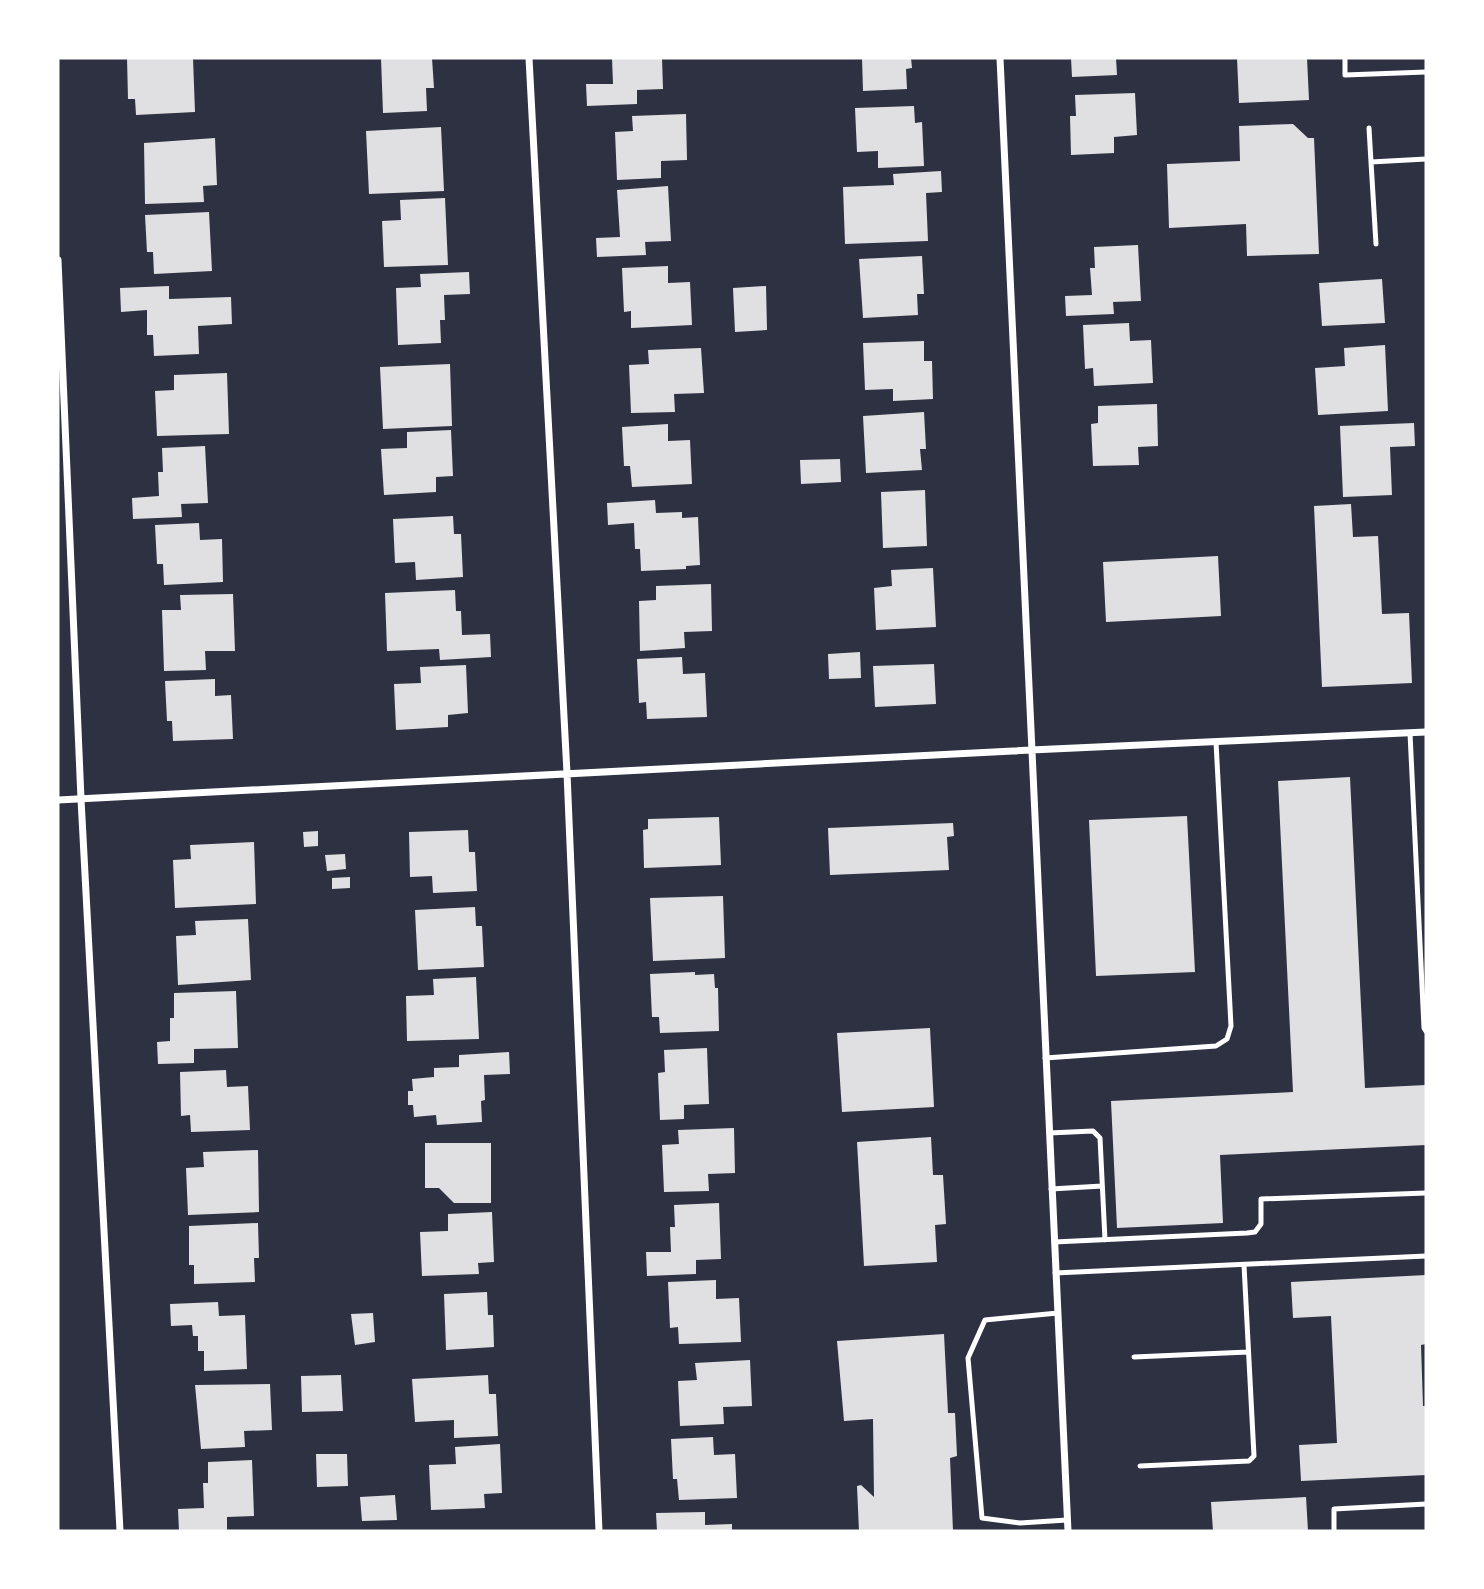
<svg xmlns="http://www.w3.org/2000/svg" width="1484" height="1589" font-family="Mulish,sans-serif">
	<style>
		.building { fill: #e0e0e3 }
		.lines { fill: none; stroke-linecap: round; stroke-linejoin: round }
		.service { stroke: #fff; stroke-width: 5 }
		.minor { stroke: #fff; stroke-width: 7 }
	</style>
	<rect width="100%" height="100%" fill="#2d3142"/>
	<path class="building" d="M127 58H193L195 112 136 115 135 99H128Z
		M381 58H432L434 88H426L427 111 383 113Z
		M612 58H662L663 89 637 90V104L587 106 586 84H613Z
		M862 58H911L912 68 906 69 907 89 863 91Z
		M1071 58H1116L1117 75 1072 77Z
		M1237 58H1307L1309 100 1239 103Z
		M1135 93 1137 135 1114 137V153L1071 155 1070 116H1076L1075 95Z
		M914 106 915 123 922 122 924 166 878 168V151L857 152 855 108Z
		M686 114 687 160 661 161V178L617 180 615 132 633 131 632 116Z
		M1293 124 1308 138H1314L1319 254 1247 256 1246 224 1169 228 1167 164 1240 161 1239 126Z
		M441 127 444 191 369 194 366 131Z
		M215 138 217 185 203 186 204 202 145 204 144 143Z
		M941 171 942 192 926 193 928 241 845 244 843 187 894 185 893 174Z
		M668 186 671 241 645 242 646 255 597 257 596 238 620 237 617 190Z
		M445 198 448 265 384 267 382 221 401 220 400 200Z
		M209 212 212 271 154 274 153 252H147L145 215Z
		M1138 245 1141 301 1113 302 1114 314 1066 316 1065 296 1092 295 1090 268H1095L1094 247Z
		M922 256 924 294H917L918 315 863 318 859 259Z
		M668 266V283L690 282 692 325 631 328V311L624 312 622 268Z
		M469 272 470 294 444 295 445 320H440L441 343 398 345 396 288 421 287 420 274Z
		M1382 279 1385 323 1322 326 1319 283Z
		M169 286V299L231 297 232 324 198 326 199 354 154 356 153 335H147V310L121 312 120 288Z
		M766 286 767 330 735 332 733 288Z
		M1129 323 1130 341 1151 340 1153 383 1094 386 1093 368 1085 369 1083 325Z
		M924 341V361H932L933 399 893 401V389L865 390 863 343Z
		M1385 345 1388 411 1318 415 1315 368 1345 366 1344 348Z
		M701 348 704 393 674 394 675 412 631 413 629 365 649 364 648 350Z
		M450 364 452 426 383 429 380 367Z
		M227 373 229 434 157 436 155 391 174 390V375Z
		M1157 404 1158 446 1138 447 1139 465 1093 466 1091 424 1098 423V406Z
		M924 412 926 449H920L922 470 866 473 863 416Z
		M1414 423 1415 446 1390 447 1392 495 1343 497 1340 426Z
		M668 424V441L690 440 692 484 632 487 630 466H624L622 427Z
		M451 430 453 476 436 477V492L384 495 381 449 407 448V432Z
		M205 446 208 503 181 504 182 517 133 519 132 498 159 496 158 472H163L162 448Z
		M840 459 841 482 801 484 800 460Z
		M925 490 927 546 883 548 881 492Z
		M655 500 656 513 682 512V518L698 517 700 565 686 566V569L641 571 640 549H635L634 523 608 525 607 503Z
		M1351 504 1353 537 1378 536 1382 614 1409 613 1412 683 1322 687 1314 506Z
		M453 516 454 534H461L463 577 416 580 415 562 395 563 393 519Z
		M199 523 200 540 222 539 223 582 164 585 163 564H157L155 525Z
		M1218 556 1221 616 1106 622 1103 562Z
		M933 568 936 627 876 630 874 588 892 586 891 570Z
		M711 584 712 631 684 632 685 648 640 651 639 601 656 600V586Z
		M455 590 456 611H461L462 635 490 634 491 657 440 660 439 649 387 651 385 593Z
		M233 594 235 651H205L206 670 164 671 162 610H181L180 595Z
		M860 652 861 678 829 679 828 654Z
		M682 657 683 674 705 673 707 717 647 719 646 702 639 703 637 659Z
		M934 664 936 704 875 707 873 666Z
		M466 665 468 713 448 715V727L396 730 394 684 421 683 420 667Z
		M215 679V696L231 695 233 739 173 741 172 721H167L165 681Z
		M1350 777 1365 1088 1426 1085V1145L1220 1155 1223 1223 1117 1228 1111 1101 1293 1092 1278 781Z
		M1187 816 1195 972 1096 976 1089 820Z
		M719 817 721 865 644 868 643 830 648 829V819Z
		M953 823 954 836 947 837 949 870 830 875 828 828Z
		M468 830 469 852H475L477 891 433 893 432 876 410 877 409 832Z
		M318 831V846L304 847 303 832Z
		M254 842 256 904 175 908 173 860 191 859 190 845Z
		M345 854 346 869 327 871 325 855Z
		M350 877V888L332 889V878Z
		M723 896 725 958 653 961 650 898Z
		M475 907 476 926H482L484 967 418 970 415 910Z
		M248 919 251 980 178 985 176 936 196 935 195 921Z
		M695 972V975L714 974 715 988H718L719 1031 660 1033 659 1017H652L650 974Z
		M476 977 479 1039 407 1041 406 996 434 995 433 979Z
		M236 991 238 1048 194 1049V1063L158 1064 157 1042 170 1041V1018H174V993Z
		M930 1028 934 1107 842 1112 837 1033Z
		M707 1048 709 1104 684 1105V1119L660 1120 658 1073 665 1072 664 1050Z
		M509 1052 510 1074 484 1075 485 1100 481 1101 482 1122 437 1125 436 1115 414 1117 413 1105H408V1091H413L412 1079 434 1077V1068L459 1067V1055Z
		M226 1070 227 1087 248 1086 250 1130 191 1132 190 1115 181 1116 180 1072Z
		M734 1128 735 1173 708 1174 709 1191 664 1192 662 1145 679 1144 678 1130Z
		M931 1137 933 1175H943L946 1224 935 1225 937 1262 864 1266 857 1142Z
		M425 1143H491V1203H454L439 1188H425Z
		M258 1150 259 1212 188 1215 186 1168 204 1167 203 1152Z
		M719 1203 721 1259 696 1260V1274L647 1276 646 1252H671L670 1227H675L674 1205Z
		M492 1212 494 1262 478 1263 479 1274 422 1276 420 1232 448 1231V1214Z
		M258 1223 259 1258H254L255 1282 194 1284V1265H189V1226Z
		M1426 1275V1344L1421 1345 1423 1406H1426V1475L1301 1481 1299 1445 1337 1443 1331 1316 1293 1318 1291 1282Z
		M716 1280V1299L739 1298 741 1342 679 1344 678 1327 670 1328 668 1282Z
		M487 1292 488 1315H493L494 1347 446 1350 444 1294Z
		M218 1302 219 1316 245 1315 247 1369 204 1371V1351H198V1336H193L192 1325 171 1326 170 1304Z
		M373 1313 375 1342 355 1345 351 1314Z
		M944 1334 948 1413H955L957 1456 950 1458 953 1531H859L857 1486 861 1485 874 1497 873 1419 844 1421 837 1341Z
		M750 1360 752 1406 723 1407 724 1424 680 1426 678 1381 697 1380 695 1363Z
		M341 1375 343 1411 302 1412 301 1376Z
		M488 1375 489 1394H496L498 1436 454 1438V1420L415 1422 412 1379Z
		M270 1384 272 1430 244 1431 245 1447 201 1449 195 1385Z
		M713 1437 714 1455 735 1454 737 1498 679 1500 677 1479H673L671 1439Z
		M500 1444 502 1493 484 1494 485 1508 431 1510 429 1465 456 1464 455 1447Z
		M316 1454H347L348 1486 317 1487Z
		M252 1460 254 1516 227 1517V1530L179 1531 178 1509 204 1508 203 1483H208V1462Z
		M395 1495 397 1520 362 1521 360 1497Z
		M1306 1497 1308 1531H1213L1211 1502Z
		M705 1512V1525L732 1524V1531H657L656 1513Z"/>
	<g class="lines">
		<path class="service" d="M1345 58V75L1426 72
			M1369 128 1371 162 1426 159
			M1371 162 1376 244
			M1410 733 1424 1028 1426 1031
			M1045 1058 1216 1046 1227 1039 1231 1026 1216 742
			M1049 1133 1093 1131 1100 1138 1105 1240
			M1051 1189 1102 1186
			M1054 1242 1247 1233 1255 1232 1261 1224V1199L1426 1193
			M1055 1273 1426 1256
			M1058 1313 985 1320 968 1358 982 1518 1020 1523 1067 1520
			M1134 1357 1248 1352
			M1140 1466 1249 1461 1254 1456 1244 1265
			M1334 1531V1509L1426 1504"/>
		<path class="minor" d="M529 58 567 773 599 1531
			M1000 58 1068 1531
			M58 260 81 799 120 1531
			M58 800 1031 750 1426 732"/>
	</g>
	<rect width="1484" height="1589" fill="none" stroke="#ffffff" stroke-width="119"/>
</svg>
